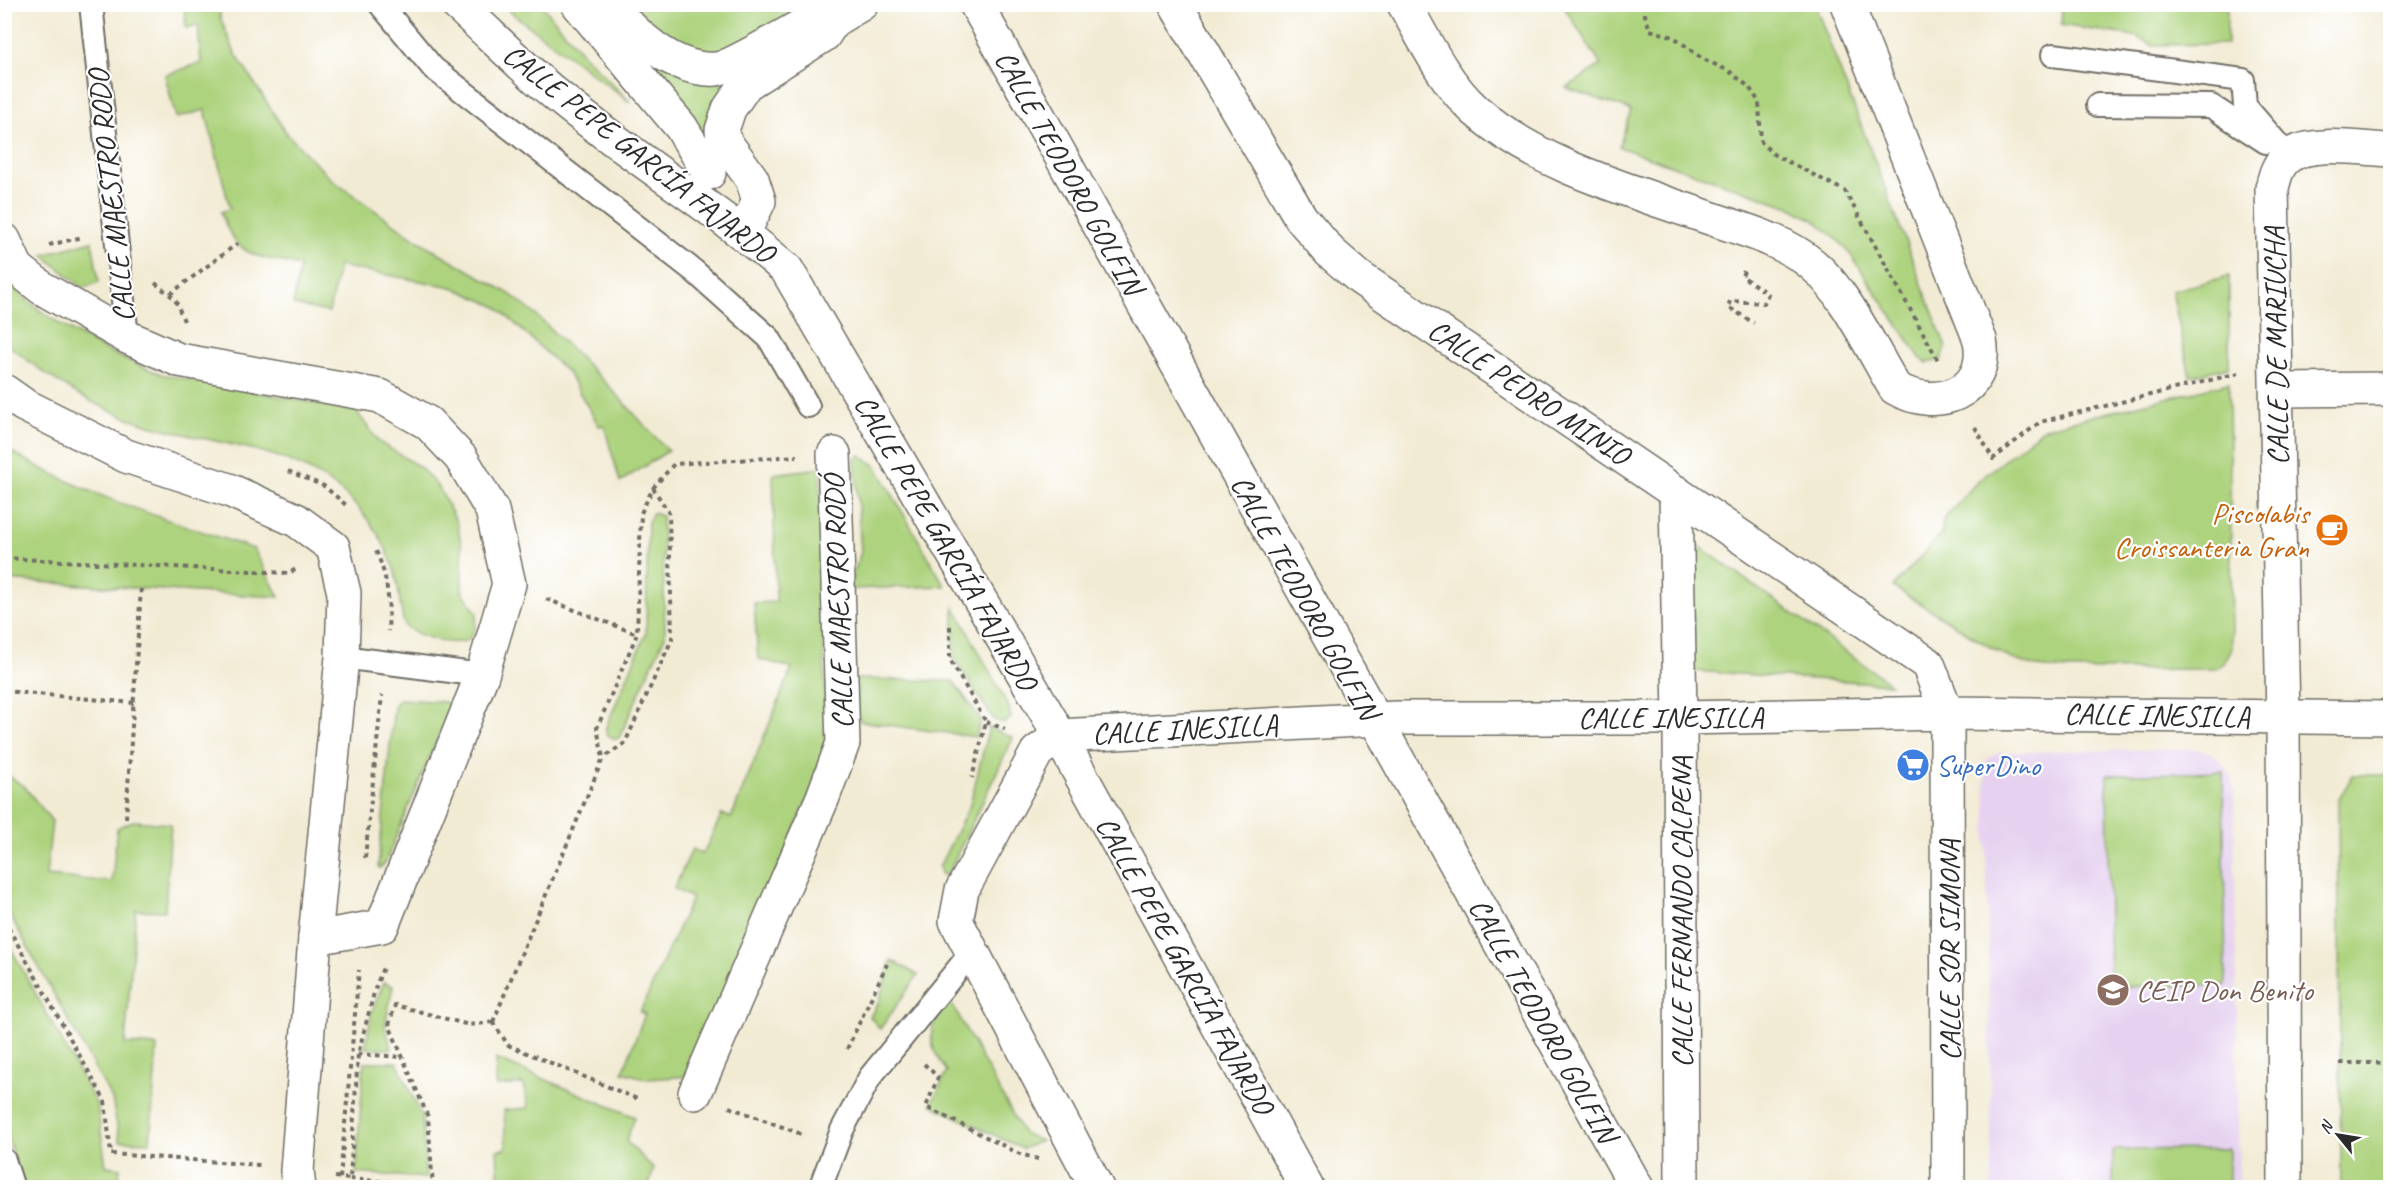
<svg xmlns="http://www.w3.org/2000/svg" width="2395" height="1192" font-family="Caveat,sans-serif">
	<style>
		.built { fill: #e6d2f0 }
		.green { fill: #add37e; stroke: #6c7f54; stroke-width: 1.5 }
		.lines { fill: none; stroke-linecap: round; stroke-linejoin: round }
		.service-casing { stroke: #716e66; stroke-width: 26 }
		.pedestrian-casing { stroke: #716e66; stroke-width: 36 }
		.minor-casing { stroke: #716e66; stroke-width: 36 }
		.tertiary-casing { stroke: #716e66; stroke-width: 36 }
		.path { stroke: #716e66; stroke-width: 4; stroke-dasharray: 4.5 4.5; stroke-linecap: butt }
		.service { stroke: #fff; stroke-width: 22 }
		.pedestrian { stroke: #fff; stroke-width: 33 }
		.minor { stroke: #fff; stroke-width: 33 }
		.tertiary { stroke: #fff; stroke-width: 33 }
		.labels { text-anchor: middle; stroke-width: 4.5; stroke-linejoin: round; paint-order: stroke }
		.street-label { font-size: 30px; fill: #2b2b2b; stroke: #fff }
		.food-label { font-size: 30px; fill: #c56008; stroke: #fff; text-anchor: end }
		.shop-label { font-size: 30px; fill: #366cbe; stroke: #fff; text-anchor: start }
		.education-label { font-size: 30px; fill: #785e54; stroke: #fff; text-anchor: start }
	</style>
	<rect width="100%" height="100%" fill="#fff"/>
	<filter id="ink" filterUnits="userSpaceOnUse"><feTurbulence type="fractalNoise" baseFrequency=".0167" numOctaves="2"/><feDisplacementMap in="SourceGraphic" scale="12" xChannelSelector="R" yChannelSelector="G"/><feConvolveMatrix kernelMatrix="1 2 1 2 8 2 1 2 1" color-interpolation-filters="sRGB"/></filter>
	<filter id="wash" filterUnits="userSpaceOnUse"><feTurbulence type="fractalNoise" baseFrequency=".008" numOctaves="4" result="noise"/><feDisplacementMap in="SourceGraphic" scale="24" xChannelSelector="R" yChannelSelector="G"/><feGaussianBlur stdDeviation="1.35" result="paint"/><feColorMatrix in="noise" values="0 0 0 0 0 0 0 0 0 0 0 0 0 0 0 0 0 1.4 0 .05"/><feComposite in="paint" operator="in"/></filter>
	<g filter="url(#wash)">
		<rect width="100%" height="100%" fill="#f2ebd4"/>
		<path class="built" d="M2197 749 2212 753 2220 761 2232 778 2234 793 2239 1187H1992L1985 764 1988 758 1999 752Z"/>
		<path class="green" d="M184 5H220V17L235 53 287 134 332 180 417 240 510 294 535 314 607 384 668 451 620 482 604 425 599 426 568 373 497 307 452 287 339 266 329 312 293 305 300 266C258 255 236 260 221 212L230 209 205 110 176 118 165 75 201 63 198 25 186 28Z
			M504 5H542L582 53 630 102 514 15Z
			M593 5 737 80 715 148Z
			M626 5H806C782 19 740 52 713 54 680 56 649 23 626 5Z
			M1563 5H1815L1946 347 1941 360 1927 363 1921 359 1846 248 1817 222 1790 207 1619 147 1631 110 1566 88 1601 65Z
			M2062 5H2227V44L2152 45 2135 36 2061 25Z
			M92 241 99 282 83 288 43 255Z
			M4 275C30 315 117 358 161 374L356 411 379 442 420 467 439 488 457 523 462 547V591L477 613C476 621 476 630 472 636 460 651 417 636 405 626 399 609 400 591 395 573 392 560 385 547 379 536 323 444 237 452 146 424 95 409 45 376 5 342Z
			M2229 276V367L2190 376 2172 291Z
			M2229 383 2232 648 2223 665 2214 669 2067 670 2036 667 2012 659 1990 647 1893 587 1942 533 1943 520 1977 482 2044 428Z
			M4 447C80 495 170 520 254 549L279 597 5 580Z
			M860 455 876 466 945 586 848 589 861 552 855 459Z
			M820 468 826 739 811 792 690 1076 647 1079 623 1072 645 1014 640 1012 692 898 674 889 692 849 703 854 722 814 731 818 792 668 758 659 754 603 776 602 773 474Z
			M653 513 662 516 665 636 619 738 615 739 606 734V727L646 633 648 522Z
			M1692 541 1891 684 1694 671Z
			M954 606 1009 707 1011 718 1005 723 994 720 954 658Z
			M856 679 953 681 981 720 976 737 859 721Z
			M400 699 446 702 450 709 385 863 380 868 378 867 394 706Z
			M989 727 1013 738 948 874 942 875 939 867 970 805Z
			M2223 772 2226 985 2110 987 2107 775Z
			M4 773 24 786 52 821 46 876 112 882 117 828 133 821 171 824 165 911 136 910 125 1044 157 1046 150 1142 120 1141 112 1099 5 906Z
			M2353 775H2390V1187H2341L2338 801Z
			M4 936 97 1105 106 1166 120 1168 118 1187H23L5 1129Z
			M891 960 918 975 880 1029 870 1017 879 1001Z
			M384 982 393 986 385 1026 392 1049 365 1048 372 1011Z
			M949 999 1023 1133 1041 1141 1023 1149 931 1105 947 1071C926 1044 926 1026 949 999Z
			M496 1059 635 1117 626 1141 654 1169 648 1187H499L497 1150 506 1149 504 1110 528 1108 524 1084 496 1086Z
			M364 1062H397L422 1117 426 1178 356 1173Z
			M2229 1149V1187H2113V1150Z"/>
	</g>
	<g filter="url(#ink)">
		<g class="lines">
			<defs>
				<path id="service" d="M91 4 127 337
					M380 4 433 68 694 271 769 338 808 406
					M2053 55 2243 80 2245 106 2288 156
					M2098 105 2211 106 2266 142
					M342 657 482 675
					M4 1160 13 1188
					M820 1188 842 1130 870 1077 971 953"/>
				<path id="pedestrian" d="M695 1093 823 797 843 743 834 454"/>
				<path id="minor" d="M457 4C490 34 521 66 555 94 629 156 714 206 787 270L1050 719 1307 1188
					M578 4 681 127 709 173
					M608 4C635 34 673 72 716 69 730 68 795 29 812 20
					M976 4 1637 1188
					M1175 4 1301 218 1330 252 1360 278 1928 664 1947 713 1948 1188
					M1404 4C1424 39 1445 83 1475 110 1538 166 1627 189 1704 216 1740 229 1782 239 1812 264 1845 291 1872 350 1895 388 1936 412 1990 394 1980 340L1847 4
					M744 232 759 201 752 179 723 139 722 130 729 109 746 84 824 35 834 20 861 4
					M4 240 17 268 42 288 127 337 179 360 380 396 428 423 461 458 492 510 509 584 482 675 382 926 315 938
					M2278 390 2390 389
					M1676 492 1680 718 1682 1188
					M1059 736 1396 718H1680L1947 713 2390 718
					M1059 736 1037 752 962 890 956 921 1097 1188
					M2285 1188 2283 717 2272 188C2275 176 2278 163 2289 156 2312 140 2363 149 2390 150"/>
				<path id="tertiary" d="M4 391 24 405 126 456 229 490 296 520 333 547 344 593 342 657 315 938 297 1171 299 1188"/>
			</defs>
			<use href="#service" class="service-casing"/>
			<use href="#pedestrian" class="pedestrian-casing"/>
			<use href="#minor" class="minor-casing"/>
			<use href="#tertiary" class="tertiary-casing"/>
			<path class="path" d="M1645 4V15L1650 30 1674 37 1701 58 1729 71 1749 87 1759 102 1761 142 1773 154 1845 191 1938 360
				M49 245 83 237
				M1744 271 1742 276 1768 294 1764 303 1730 301 1728 307 1754 323
				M155 283 175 299 184 321
				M170 294 238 243
				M1975 427 1993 459 2040 422 2239 373
				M288 471 324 486 346 505
				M653 488 674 464 797 456
				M376 551C388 578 390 602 388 631
				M4 558 289 573 296 569
				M546 599 637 634
				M950 626V660L986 722 972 778
				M4 691 134 703
				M986 722 1005 729
				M126 818 141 588
				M365 858 382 695
				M4 920 105 1101 111 1154 260 1165
				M493 1022 603 758 597 728 637 634 641 513 653 488 669 513 672 639 625 743 603 758
				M493 1022 508 1045 640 1100
				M847 1049 887 964
				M358 1054 402 1057
				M2340 1063H2390
				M924 1064 938 1077 926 1107 1020 1154 1038 1159
				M729 1107 804 1135
				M335 1177 350 1179 358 1054 375 989 384 965
				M340 1178 359 970
				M350 1179 433 1185
				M433 1188 428 1117 389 1025 395 1005 469 1025 493 1022"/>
			<use href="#service" class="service"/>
			<use href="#pedestrian" class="pedestrian"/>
			<use href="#minor" class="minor"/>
			<use href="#tertiary" class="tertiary"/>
		</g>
	</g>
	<defs>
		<symbol id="cafe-disc" viewBox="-11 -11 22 22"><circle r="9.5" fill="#e8710a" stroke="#fff"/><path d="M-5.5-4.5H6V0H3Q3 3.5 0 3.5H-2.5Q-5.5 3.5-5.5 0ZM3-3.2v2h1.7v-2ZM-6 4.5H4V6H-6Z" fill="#fff"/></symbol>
		<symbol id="supermarket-disc" viewBox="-11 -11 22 22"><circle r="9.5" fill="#3f7fe0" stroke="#fff"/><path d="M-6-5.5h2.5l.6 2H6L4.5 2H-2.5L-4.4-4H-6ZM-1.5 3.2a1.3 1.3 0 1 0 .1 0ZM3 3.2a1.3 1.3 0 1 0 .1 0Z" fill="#fff"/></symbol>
		<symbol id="school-disc" viewBox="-11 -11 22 22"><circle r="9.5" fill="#8d6e63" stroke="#fff"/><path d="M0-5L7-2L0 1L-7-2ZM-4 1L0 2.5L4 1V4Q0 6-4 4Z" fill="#fff"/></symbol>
	</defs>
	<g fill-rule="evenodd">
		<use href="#cafe-disc" x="2313" y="511" width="38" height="38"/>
		<use href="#supermarket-disc" x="1894" y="746" width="38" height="38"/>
		<use href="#school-disc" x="2094" y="971" width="38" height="38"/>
	</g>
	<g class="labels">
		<g class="street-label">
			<text transform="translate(639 153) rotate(38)" y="10">CALLE PEPE GARCÍA FAJARDO</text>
			<text transform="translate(1069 172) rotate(61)" y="10">CALLE TEODORO GOLFIN</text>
			<text transform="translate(111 196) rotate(-96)" y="10">CALLE MAESTRO RODO</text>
			<text transform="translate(2276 346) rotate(-91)" y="10">CALLE DE MARIUCHA</text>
			<text transform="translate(1529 392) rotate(34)" y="10">CALLE PEDRO MINIO</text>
			<text transform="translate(946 542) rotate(60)" y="10">CALLE PEPE GARCÍA FAJARDO</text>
			<text transform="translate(1305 597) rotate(61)" y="10">CALLE TEODORO GOLFIN</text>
			<text transform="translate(838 602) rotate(-92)" y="10">CALLE MAESTRO RODÓ</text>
			<text transform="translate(2157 715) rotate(1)" y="10">CALLE INESILLA</text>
			<text x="1671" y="727">CALLE INESILLA</text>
			<text transform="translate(1185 729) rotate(-3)" y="10">CALLE INESILLA</text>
			<text transform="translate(1681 912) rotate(-90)" y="10">CALLE FERNANDO CALPENA</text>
			<text transform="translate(1949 950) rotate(-90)" y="10">CALLE SOR SIMONA</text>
			<text transform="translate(1185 965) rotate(61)" y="10">CALLE PEPE GARCÍA FAJARDO</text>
			<text transform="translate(1543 1020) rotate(61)" y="10">CALLE TEODORO GOLFIN</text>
		</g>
		<g class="food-label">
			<text x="2309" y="523">Piscolabis<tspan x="2309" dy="34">Croissanteria Gran</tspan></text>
		</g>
		<g class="shop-label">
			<text x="1936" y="775">SuperDino</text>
		</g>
		<g class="education-label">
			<text x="2136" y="1000">CEIP Don Benito</text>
		</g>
	</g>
	<rect width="2395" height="1192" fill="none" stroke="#fff" stroke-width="24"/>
	<g transform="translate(2338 1135) rotate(300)" stroke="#ffffff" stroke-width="4.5" paint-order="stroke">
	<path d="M0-4.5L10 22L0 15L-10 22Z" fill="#2b2b2b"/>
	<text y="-9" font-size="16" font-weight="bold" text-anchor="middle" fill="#2b2b2b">N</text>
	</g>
</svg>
